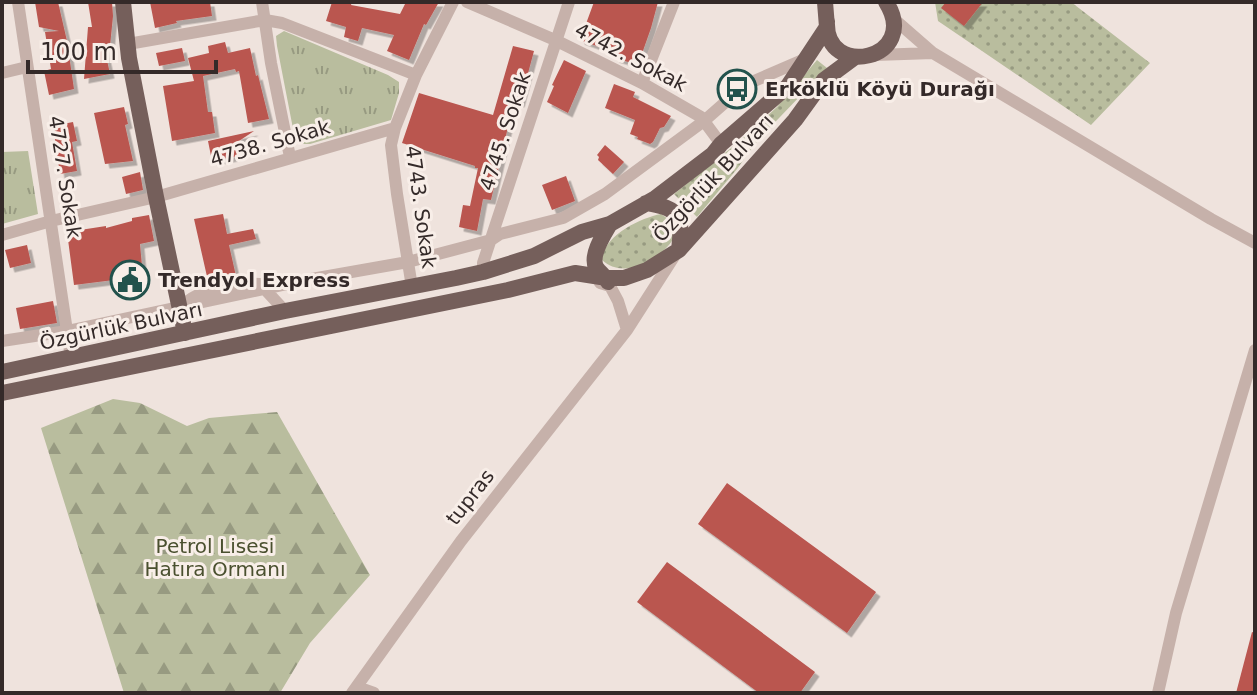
<svg xmlns="http://www.w3.org/2000/svg" width="1257" height="695" font-family="'DejaVu Sans',sans-serif">
	<style>
		.grass { fill: url(#grass-dots) }
		.forest { fill: url(#forest-firs) }
		.park { fill: url(#park-tufts) }
		.building { fill: #ba5650; filter: url(#shadow) }
		.lines { fill: none; stroke-linecap: round; stroke-linejoin: round }
		.minor { stroke: #c6b1aa; stroke-width: 12 }
		.major { stroke: #755f5b; stroke-width: 16 }
		.labels { text-anchor: middle; stroke-width: 6; stroke-linejoin: round; paint-order: stroke }
		.street-label { font-size: 20px; fill: #342a29; stroke: #f8eee8 }
		.poi-label { font-size: 20px; font-weight: bold; fill: #342a29; stroke: #f8eee8; text-anchor: start }
		.park-label { font-size: 20px; fill: #4a502f; stroke: #f8eee8 }
	</style>
	<defs>
		<pattern id="grass-dots" width="8" height="8" patternUnits="userSpaceOnUse" patternTransform="scale(2)"><rect width="8" height="8" fill="#b9bd9e"/><path d="M2 2h.1M6 6h.1" fill="none" stroke="#979a81" stroke-width="1.8" stroke-linecap="round"/></pattern>
		<pattern id="forest-firs" width="22" height="20" patternUnits="userSpaceOnUse" patternTransform="scale(2)"><rect width="22" height="20" fill="#b9bd9e"/><path d="M5 1l3.5 6h-7zM16 11l3.5 6h-7z" fill="#979a81"/></pattern>
		<pattern id="park-tufts" width="24" height="20" patternUnits="userSpaceOnUse" patternTransform="scale(2)"><rect width="24" height="20" fill="#b9bd9e"/><path d="M3 7l-1-3M5 7V3M7 7l1-3M15 17l-1-3M17 17v-4M19 17l1-3" fill="none" stroke="#979a81"/></pattern>
		<filter id="shadow"><feDropShadow dx="4.5" dy="4.5" stdDeviation="0" flood-color="#0004"/></filter>
	</defs>
	<rect width="100%" height="100%" fill="#efe3dd"/>
	<path class="grass" d="M935 2H1071L1150 63 1091 125 938 21Z
		M817 60 827 68 758 140 737 169 697 217 674 194 741 140 777 107Z
		M661 214 671 221 675 236C663 259 624 281 602 260 603 236 640 218 661 214Z"/>
	<path class="forest" d="M113 399 140 403 187 426 209 418 277 412 370 575 310 643 280 693H124L41 428Z"/>
	<path class="park" d="M284 31 388 75 399 82V93L391 120 310 144H299L295 139 277 46 276 36Z
		M28 151 38 214 2 224V152Z"/>
	<path class="building" d="M35 2H58L67 41 74 89 49 95 44 71 51 69 45 32 59 31 39 27Z
		M88 2H112L113 16 110 46H104L110 74 84 79 88 27H92Z
		M150 2H210L212 16 176 21 177 23 155 28Z
		M332 2H352L351 5 400 14 406 2H439L426 25 424 24 409 60 387 51 394 35 362 28 358 41 344 37 346 27 326 21Z
		M594 2H658L651 28 638 65 615 58 616 53 580 40Z
		M946 2H983L964 26 941 8Z
		M225 42 228 53 250 48 256 76 258 75 269 119 248 123 239 71 236 72 235 69 203 76 208 112H212L215 133 172 141 163 86 194 81 188 58 209 53 208 46Z
		M513 46 534 51 520 103 514 101 491 200 483 199 477 231 459 227 463 205 470 206 478 168H475V166L402 143 419 93 493 115Z
		M182 48 185 61 159 66 156 53Z
		M564 60 586 71 568 113 547 102 554 86 552 85Z
		M614 84 635 92 633 97 671 116 664 127 660 128 653 142 650 144 637 139 638 137 630 134 635 120 605 108Z
		M124 107 128 124 125 125 133 161 105 164 94 113Z
		M73 122 77 141 72 142 77 171 60 174 53 126Z
		M254 131 236 143 239 156 212 161 208 141Z
		M605 145 624 162 613 174 598 160 599 157 597 155Z
		M140 172 143 190 126 194 122 177Z
		M566 176 575 201 552 210 542 185Z
		M223 214 227 234 253 229 256 239 229 245 236 276 208 281 194 219Z
		M149 215 154 241 140 244 143 277H137L131 285 123 280H114L74 285 67 232 106 226V228L132 221V218Z
		M27 245 31 263 10 268 5 250Z
		M53 301 57 323 20 329 16 308Z
		M727 483 876 592 847 633 698 524Z
		M667 562 815 672 800 693H759L637 602Z
		M1252 632 1255 633V693H1236Z"/>
	<g class="lines">
		<path class="minor" d="M18 2 71 358
			M262 2 271 63 290 157
			M467 2 555 40 642 83 701 117 721 144
			M128 44 265 20 282 23 416 75
			M933 53 1211 219 1255 243
			M875 55 933 53 894 19
			M2 73 27 67
			M642 83 674 2
			M2 235 51 221 156 197 395 128
			M483 272V263L569 2
			M600 283 610 286 618 301 627 330 677 252
			M412 287 397 194 391 145 395 128 416 75 453 2
			M185 303C207 286 233 283 260 284L285 311
			M2 341 67 331 306 280 408 262 491 240 500 234 563 218 605 194 704 121 745 85 805 59
			M357 687 374 693
			M352 693 461 541 627 330
			M1158 693 1176 613 1255 350"/>
		<path class="major" d="M123 2 129 58 156 197 185 333
			M827 21C824 81 922 59 886 2
			M646 203C681 208 683 217 679 250
			M608 282C605 276 599 272 596 267 590 255 604 234 610 224
			M2 372 285 311 456 278 483 272 534 256 582 232 610 224 654 199 713 154 721 144 788 86 827 27 825 2
			M2 393 508 290 575 273 607 278H624L647 270 679 250 795 120 824 80 855 57"/>
	</g>
	<defs>
		<symbol id="bus-ring" viewBox="-11 -11 22 22"><circle r="9.5" fill="#f8eee8" stroke="#22524c" stroke-width="1.5"/><path d="M-5-6H5V4H4V6H2V4H-2V6H-4V4H-5ZM-3.5-4V0h7V-4ZM-3.5 1.2v1.5H-2V1.2ZM2 1.2v1.5H3.5V1.2Z" fill="#22524c"/></symbol>
		<symbol id="civic-ring" viewBox="-11 -11 22 22"><circle r="9.5" fill="#f8eee8" stroke="#22524c" stroke-width="1.5"/><path d="M-.6-6.5H3V-4.5H.6V-3L4-1V1h2V6H-6V1h2V-1L-.6-3ZM-1.2 2.5V6h2.4V2.5Z" fill="#22524c"/></symbol>
	</defs>
	<g fill-rule="evenodd">
		<use href="#bus-ring" x="715" y="67" width="44" height="44"/>
		<use href="#civic-ring" x="108" y="258" width="44" height="44"/>
	</g>
	<g class="labels">
		<g class="street-label">
			<text transform="translate(631 57) rotate(28)" y="7">4742. Sokak</text>
			<text transform="translate(505 131) rotate(-72)" y="7">4745. Sokak</text>
			<text transform="translate(270 143) rotate(-16)" y="7">4738. Sokak</text>
			<text transform="translate(65 177) rotate(81)" y="7">4727. Sokak</text>
			<text transform="translate(713 178) rotate(-47)" y="7">Özgörlük Bulvarı</text>
			<text transform="translate(421 207) rotate(82)" y="7">4743. Sokak</text>
			<text transform="translate(121 326) rotate(-12)" y="7">Özgürlük Bulvarı</text>
			<text transform="translate(470 497) rotate(-52)" y="7">tupras</text>
		</g>
		<g class="poi-label">
			<text x="765" y="96">Erköklü Köyü Durağı</text>
			<text x="158" y="287">Trendyol Express</text>
		</g>
		<g class="park-label">
			<text x="215" y="553">Petrol Lisesi<tspan x="215" dy="23">Hatıra Ormanı</tspan></text>
		</g>
	</g>
	<rect width="1257" height="695" fill="none" stroke="#342a29" stroke-width="8"/>
	<path d="M28 60v12h188v-12" fill="none" stroke="#342a29" stroke-width="4"/>
	<text x="40" y="60" font-size="24" fill="#342a29" stroke="#f8eee8" stroke-width="6" paint-order="stroke">100 m</text>
</svg>
